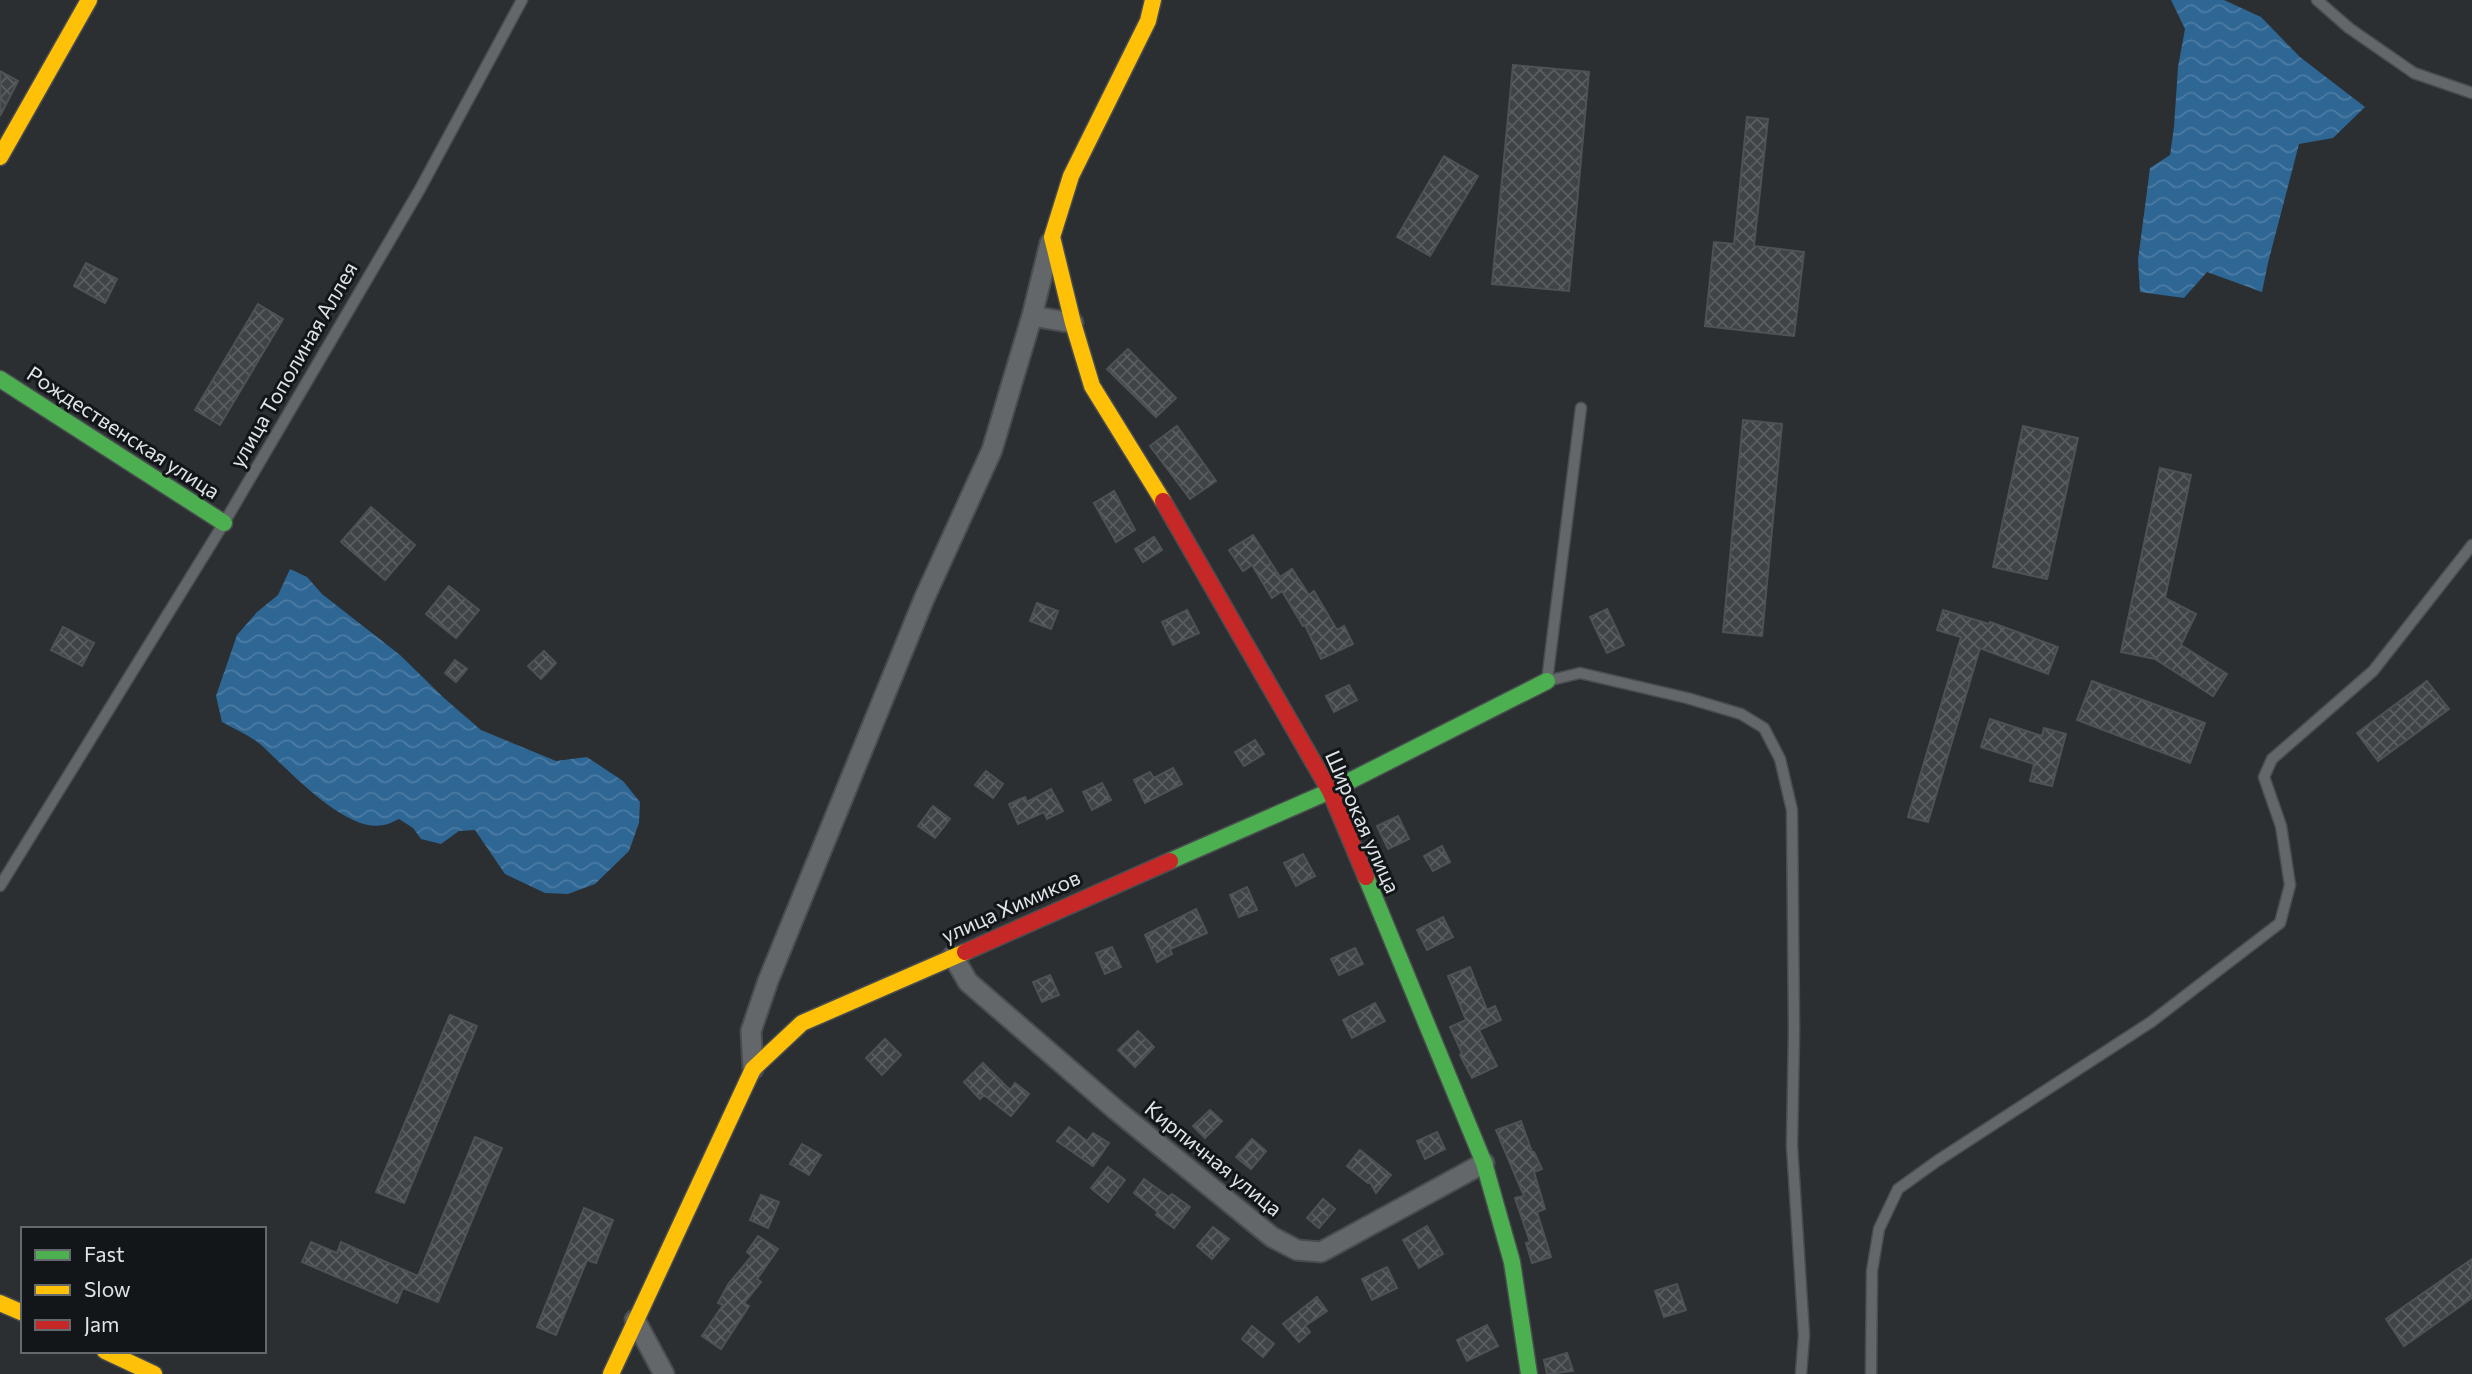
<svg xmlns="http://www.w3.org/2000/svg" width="2472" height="1374" font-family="Commissioner,sans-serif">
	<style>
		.water { fill: url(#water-waves) }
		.building { fill: url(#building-cross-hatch); stroke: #4e5254; stroke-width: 2 }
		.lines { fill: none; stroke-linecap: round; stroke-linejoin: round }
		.lane-casing { stroke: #494d4f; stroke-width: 13 }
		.street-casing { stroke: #494d4f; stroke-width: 23 }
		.fast-casing { stroke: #494d4f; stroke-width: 19 }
		.slow-casing { stroke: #494d4f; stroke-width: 19 }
		.jam-casing { stroke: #494d4f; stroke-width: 19 }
		.lane { stroke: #64676a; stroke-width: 10 }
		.street { stroke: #64676a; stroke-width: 19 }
		.fast { stroke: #4caf50; stroke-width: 16 }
		.slow { stroke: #ffc107; stroke-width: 16 }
		.jam { stroke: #c62828; stroke-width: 16 }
		.labels { text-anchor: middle; stroke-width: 6; stroke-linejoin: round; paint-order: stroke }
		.street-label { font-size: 21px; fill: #e0e4e9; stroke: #131619 }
	</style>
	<defs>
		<pattern id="water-waves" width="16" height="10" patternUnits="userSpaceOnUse" patternTransform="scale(1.75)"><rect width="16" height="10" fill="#2e6694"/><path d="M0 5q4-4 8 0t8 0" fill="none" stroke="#4c7ca3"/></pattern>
		<pattern id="building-cross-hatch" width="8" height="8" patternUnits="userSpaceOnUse" patternTransform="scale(1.75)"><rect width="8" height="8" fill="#404346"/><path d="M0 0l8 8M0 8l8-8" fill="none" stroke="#5b5e61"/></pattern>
	</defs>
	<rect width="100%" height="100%" fill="#2b2f32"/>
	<path class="water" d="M2171 0H2224L2261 17 2300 57 2365 107 2333 138 2299 144 2268 263 2262 292 2207 272 2184 298 2140 292 2138 260 2150 168 2170 155 2174 127 2178 67 2185 29Z
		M290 569 307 577 322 594 400 655 444 698 481 730 556 761 587 757 623 781 640 802 639 823 629 851 595 884 568 894 545 893 505 874 475 830 459 831 441 844 421 839 413 828 399 819C394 821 389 824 384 825 345 834 286 767 260 744 249 735 234 729 222 722L216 696 237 635 257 612 278 595Z"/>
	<path class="building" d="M1513 65 1589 72 1569 291 1492 284Z
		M0 71 18 81 0 116Z
		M1747 117 1768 119 1754 246 1804 252 1794 336 1705 326 1714 242 1734 244Z
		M1444 156 1478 176 1430 256 1397 237Z
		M86 263 117 279 105 303 74 286Z
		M258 304 283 319 220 425 195 410Z
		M1128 349 1176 398 1156 417 1107 369Z
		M1743 420 1782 424 1762 636 1723 632Z
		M1177 426 1216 481 1190 499 1150 446Z
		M2023 426 2078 438 2047 579 1993 567Z
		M2160 468 2191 475 2165 598 2196 614 2181 645 2227 674 2213 696 2155 659 2121 652Z
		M1114 491 1135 530 1116 542 1094 503Z
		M371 507 415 545 385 580 341 542Z
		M1253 535 1280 577 1292 569 1309 595 1314 591 1337 630 1344 626 1353 644 1321 659 1305 625 1303 626 1282 591 1272 598 1252 565 1243 571 1229 550Z
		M1154 537 1162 550 1143 562 1135 549Z
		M449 586 479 610 456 638 426 614Z
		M1037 603 1058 611 1051 629 1030 621Z
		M1607 609 1624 645 1607 653 1590 617Z
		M1187 610 1199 633 1173 645 1162 622Z
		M1943 610 1989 624 1990 622 2058 647 2048 674 1980 648 1928 822 1908 817 1961 637 1937 630Z
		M63 627 94 643 82 666 51 650Z
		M544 651 556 663 541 679 528 666Z
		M455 660 467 669 456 682 445 673Z
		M2092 681 2205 723 2190 763 2077 720Z
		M2427 681 2449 709 2378 761 2357 733Z
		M1349 685 1357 700 1334 712 1326 696Z
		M1990 719 2042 736 2044 728 2066 734 2052 786 2030 781 2034 764 1981 747Z
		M1255 740 1264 754 1244 766 1235 752Z
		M1173 768 1182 784 1145 803 1134 780 1150 772 1154 778Z
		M986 771 1003 784 993 798 975 785Z
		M1102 783 1111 800 1092 810 1083 792Z
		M1051 789 1063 811 1047 819 1044 812 1018 824 1009 804 1025 797 1027 802Z
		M933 806 950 819 935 838 918 826Z
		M1398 816 1409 839 1388 849 1377 826Z
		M1442 846 1450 862 1433 871 1424 856Z
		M1303 854 1315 876 1296 886 1284 863Z
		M1247 887 1257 910 1239 917 1230 895Z
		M1196 909 1207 933 1170 949 1172 954 1157 962 1145 935Z
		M1443 917 1453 937 1427 950 1417 930Z
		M1112 947 1121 967 1105 974 1096 953Z
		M1355 948 1363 964 1339 975 1331 959Z
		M1470 967 1487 1010 1495 1006 1501 1020 1479 1030 1497 1066 1472 1078 1460 1055 1462 1053 1450 1027 1466 1020 1448 976Z
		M1050 975 1059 995 1042 1002 1033 982Z
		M1375 1003 1385 1021 1352 1038 1343 1020Z
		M450 1015 477 1026 404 1203 376 1192Z
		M1138 1031 1154 1047 1135 1067 1118 1050Z
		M885 1039 901 1055 882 1075 866 1058Z
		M983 1063 1010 1090 1015 1083 1029 1094 1011 1116 984 1095 980 1099 964 1082Z
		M1210 1110 1222 1121 1205 1138 1193 1126Z
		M1521 1121 1532 1152H1534L1542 1169 1534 1172 1545 1209 1537 1212 1551 1257 1532 1263 1526 1243 1530 1242 1515 1198 1524 1196 1496 1130Z
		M1069 1127 1087 1141 1093 1133 1109 1143 1093 1166 1057 1141Z
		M1437 1132 1445 1149 1425 1159 1417 1141Z
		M475 1137 502 1148 438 1302 403 1288 397 1303 302 1262 311 1242 337 1253 341 1242 418 1276Z
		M1252 1139 1266 1151 1251 1169 1236 1157Z
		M802 1144 821 1155 809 1175 790 1164Z
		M1360 1150 1391 1175 1376 1193 1370 1182 1368 1183 1347 1166Z
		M1108 1167 1125 1180 1108 1202 1091 1188Z
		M1144 1179 1169 1197 1172 1194 1190 1207 1174 1228 1156 1215 1158 1212 1134 1193Z
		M761 1195 779 1202 768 1228 750 1220Z
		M1323 1199 1335 1209 1319 1228 1307 1218Z
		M584 1208 613 1220 596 1263 587 1260 556 1335 537 1327Z
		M1427 1226 1443 1254 1419 1268 1403 1240Z
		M1213 1227 1229 1239 1212 1259 1197 1246Z
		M758 1236 778 1249 757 1279 761 1282 744 1303 749 1306 721 1349 702 1336 723 1305 718 1303 729 1283 752 1256 747 1252Z
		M2472 1259V1298L2404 1346 2386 1319Z
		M1387 1267 1397 1288 1372 1300 1362 1279Z
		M1677 1284 1686 1310 1664 1317 1655 1291Z
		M1317 1297 1327 1311 1305 1326 1310 1332 1299 1342 1283 1324Z
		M1487 1325 1498 1346 1467 1361 1457 1340Z
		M1252 1326 1274 1344 1263 1357 1242 1339Z
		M1567 1353 1573 1371 1547 1374 1544 1360Z"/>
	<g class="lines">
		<defs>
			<path id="lane" d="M2317 0 2349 28 2414 73 2472 93
				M1581 408 1547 681 1580 673 1687 698 1741 714 1764 728 1780 759 1792 810 1794 1030 1792 1146 1804 1335 1801 1374
				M0 886 224 523 420 189 522 0
				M1871 1374 1872 1271 1879 1229 1898 1189 1937 1161 2151 1022 2280 923 2290 885 2281 826 2264 777 2272 759 2373 671 2472 545"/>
			<path id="street" d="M1032 316 1050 243
				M953 956 968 982 1116 1110 1272 1237 1297 1250 1321 1252 1484 1163
				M753 1069 751 1031 768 981 924 599 992 450 1032 316 1073 323
				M635 1320 664 1374"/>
			<path id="fast" d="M0 379 224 523
				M1170 861 1330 791 1547 681
				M1366 877 1484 1163 1512 1262 1529 1374"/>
			<path id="slow" d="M1153 0 1148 21 1071 176 1052 237 1073 323 1092 386 1163 501
				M0 157 89 0
				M0 1303 23 1313
				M105 1351 154 1374
				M611 1374 753 1069 802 1023 965 952"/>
			<path id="jam" d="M1163 501 1330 791 1366 877
				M965 952 1170 861"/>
		</defs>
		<use href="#lane" class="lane-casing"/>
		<use href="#street" class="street-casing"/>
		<use href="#fast" class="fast-casing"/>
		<use href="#slow" class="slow-casing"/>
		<use href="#jam" class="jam-casing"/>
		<use href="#lane" class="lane"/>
		<use href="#street" class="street"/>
		<use href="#fast" class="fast"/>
		<use href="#slow" class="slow"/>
		<use href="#jam" class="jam"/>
	</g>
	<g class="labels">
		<g class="street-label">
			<text transform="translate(294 365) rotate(-60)" y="7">улица Тополиная Аллея</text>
			<text transform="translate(123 433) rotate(33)" y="7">Рождественская улица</text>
			<text transform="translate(1362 822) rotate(66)" y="7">Широкая улица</text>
			<text transform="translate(1011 907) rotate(-24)" y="7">улица Химиков</text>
			<text transform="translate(1213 1159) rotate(39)" y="7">Кирпичная улица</text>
		</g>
	</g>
	<rect x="21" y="1227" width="245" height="126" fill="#131619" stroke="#65686c" stroke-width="2"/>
	<rect x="35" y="1250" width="35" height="10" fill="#4caf50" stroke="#65686c" stroke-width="2"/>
	<text x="84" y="1262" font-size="21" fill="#e0e4e9">Fast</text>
	<rect x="35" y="1285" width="35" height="10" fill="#ffc107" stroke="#65686c" stroke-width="2"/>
	<text x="84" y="1297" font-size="21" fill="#e0e4e9">Slow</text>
	<rect x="35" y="1320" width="35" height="10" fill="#c62828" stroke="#65686c" stroke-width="2"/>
	<text x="84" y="1332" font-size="21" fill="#e0e4e9">Jam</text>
</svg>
